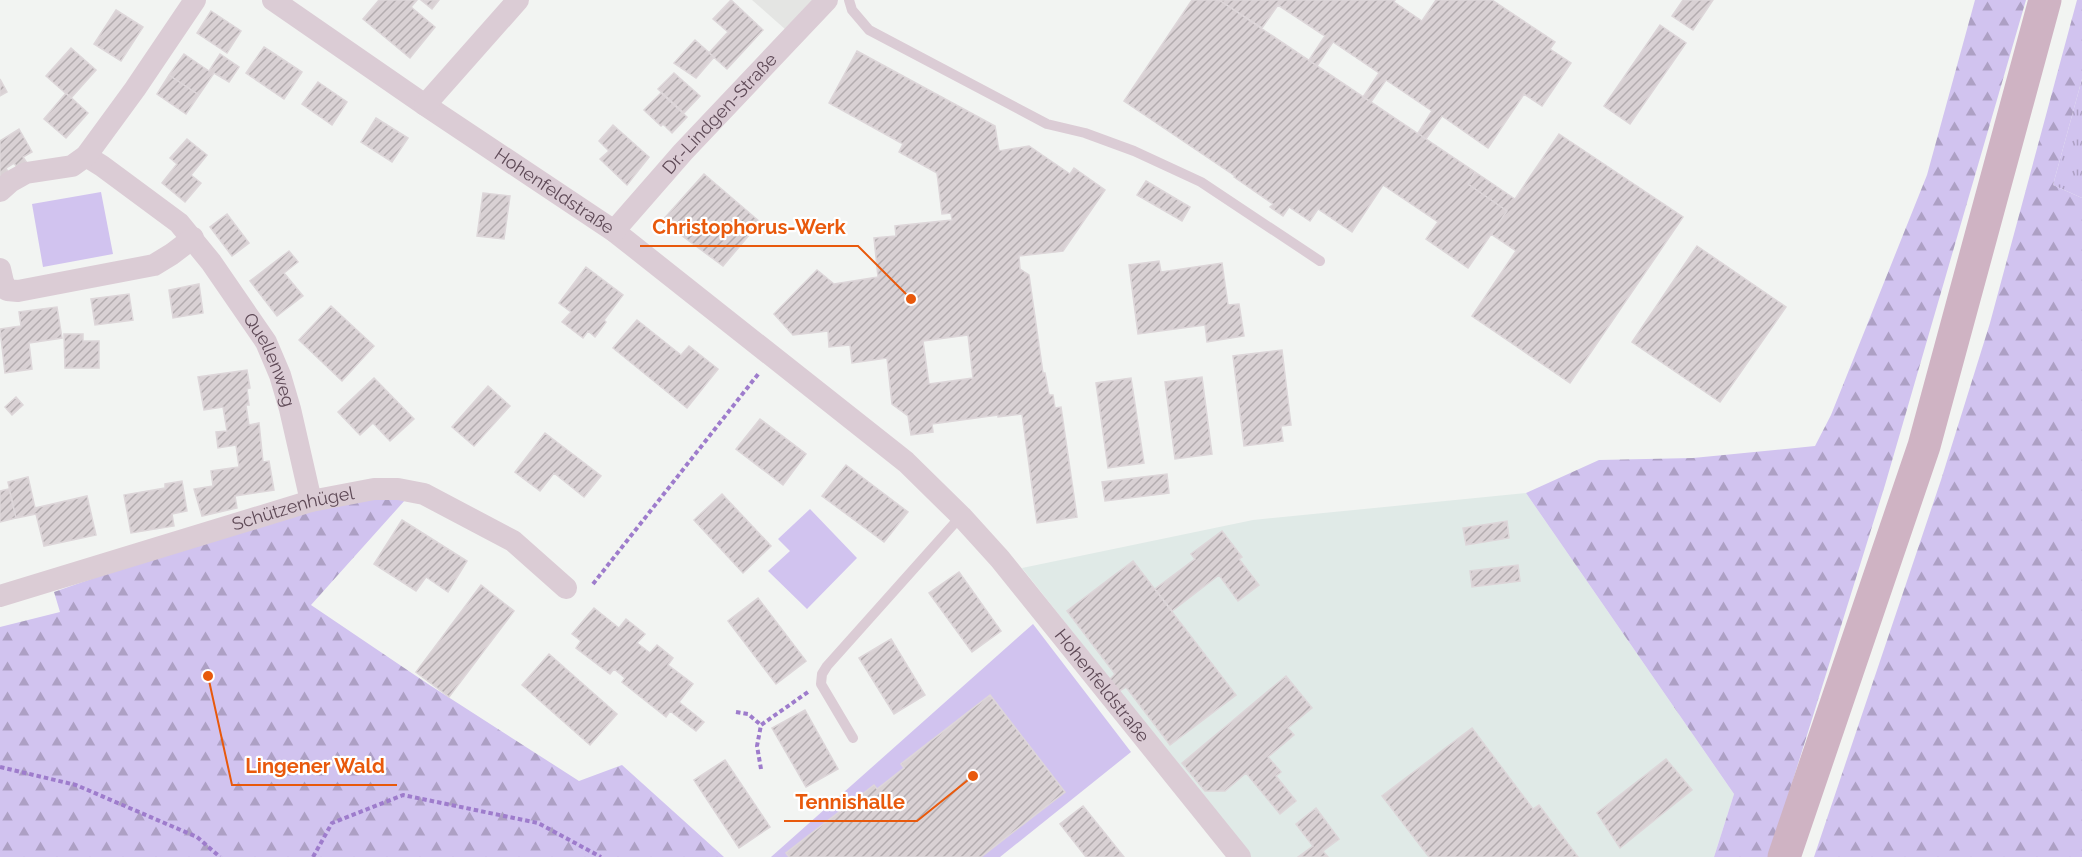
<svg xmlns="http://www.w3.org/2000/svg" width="2082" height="857" font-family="Raleway,sans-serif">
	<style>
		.commercial { fill: #e0eae7 }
		.education { fill: #e4e5e3 }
		.grass { fill: url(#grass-tufts) }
		.forest { fill: url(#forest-firs) }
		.green { fill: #d1c3ef }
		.building { fill: url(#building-hatch); stroke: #ddd6d9; stroke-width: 1.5; fill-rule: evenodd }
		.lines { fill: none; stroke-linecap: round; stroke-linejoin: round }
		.path { stroke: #9e7ccc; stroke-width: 4; stroke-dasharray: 4.5 3; stroke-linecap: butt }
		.lane { stroke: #dbccd5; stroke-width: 10 }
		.street { stroke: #dbccd5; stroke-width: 22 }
		.primary { stroke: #cfb3c3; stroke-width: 33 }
		.labels { text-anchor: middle; stroke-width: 4.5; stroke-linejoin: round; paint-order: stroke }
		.street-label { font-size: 18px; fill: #5f4a57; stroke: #fff }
		.leader { fill: none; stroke: #e8590c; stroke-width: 2 }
		.callout-dot { fill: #e8590c; stroke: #fff; stroke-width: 2 }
		.callout-label { font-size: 20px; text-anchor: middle; font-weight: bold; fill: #e8590c; stroke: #fff; stroke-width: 4.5; stroke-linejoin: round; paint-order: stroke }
	</style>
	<defs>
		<pattern id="grass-tufts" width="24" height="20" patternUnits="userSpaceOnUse" patternTransform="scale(1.5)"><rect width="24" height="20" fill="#d1c3ef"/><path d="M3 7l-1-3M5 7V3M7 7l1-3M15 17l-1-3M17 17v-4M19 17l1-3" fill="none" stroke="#ada0c4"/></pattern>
		<pattern id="forest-firs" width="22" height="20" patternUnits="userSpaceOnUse" patternTransform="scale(1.5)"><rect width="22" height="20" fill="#d1c3ef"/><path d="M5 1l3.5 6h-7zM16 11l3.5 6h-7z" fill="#ada0c4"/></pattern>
		<pattern id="building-hatch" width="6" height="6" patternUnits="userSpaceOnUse" patternTransform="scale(1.5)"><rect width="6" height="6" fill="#d9d1d4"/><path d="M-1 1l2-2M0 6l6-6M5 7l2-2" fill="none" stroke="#b3acaf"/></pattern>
	</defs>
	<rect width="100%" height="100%" fill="#f2f4f2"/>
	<path class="commercial" d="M1526 493 1734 794 1714 857H1251L1022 568 1253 520Z"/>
	<path class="education" d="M752 0H814L786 30Z"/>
	<path class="grass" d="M2082 79V198L2053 185Z"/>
	<path class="forest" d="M1975 0H2026L1885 485 1769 857H1714L1734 794 1526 493 1599 460 1693 458 1815 446 1831 415 1927 175Z
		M2077 0H2082V79L2053 185 2082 198V857H1814L1941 480 1990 323Z
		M371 492 406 499 311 605 428 684 579 781 622 765 724 857H0V627L60 612 54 592 277 514Z"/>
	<path class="green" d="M101 192 113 254 43 267 32 204Z
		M810 509 857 558 807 609 768 571 790 551 778 539Z
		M1033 624 1131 752 1000 857H771Z"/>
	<path class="building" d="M379 0H417L411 7 435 27 410 58 363 19Z
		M421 0H439L432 9Z
		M731 0 763 30 727 69 709 53 728 32 713 19Z
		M1192 0H1219L1475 172 1468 184 1507 211 1468 268 1426 239 1438 222 1383 185 1352 232 1318 209 1310 221 1289 207 1283 216 1270 207 1273 204 1234 177 1235 176 1124 101Z
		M1219 0H1395L1394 2 1422 21 1436 0H1492L1555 42 1550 49 1571 63 1542 106 1524 94 1488 148 1442 116 1426 139 1418 133 1432 111 1386 80 1371 102 1363 97 1379 73 1333 42 1317 66 1309 60 1325 36 1278 5 1262 28Z
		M1683 0H1713L1693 30 1672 16Z
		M116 10 143 27 121 61 94 44Z
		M211 11 241 31 227 53 197 33Z
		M1660 25 1686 43 1630 124 1604 106Z
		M695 40 714 57 696 78 674 63Z
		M264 47 302 72 284 99 246 73Z
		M71 48 96 70 71 98 46 76Z
		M857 51 995 126 999 151 1029 146 1070 174 1074 168 1105 190 1063 251 1019 256 1020 269 1029 275 1043 373H1045L1049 395H1053L1055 408 1061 407 1077 517 1037 523 1022 414 998 417V415L932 424 933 432 911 435 908 416 892 404 887 358 852 363 850 345 829 347 828 331 793 335 774 314 817 270 834 284 878 277 874 238 896 236 895 226 952 220 951 213 942 214 937 173 899 152 903 144 829 103ZM968 335 973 378 929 384 923 341Z
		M184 54 209 71 220 54 239 67 229 82 214 73 199 95 169 75Z
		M674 73 700 96 684 113 658 89Z
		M169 75 199 95 186 114 157 94Z
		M0 79 7 92 0 96Z
		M318 82 347 102 332 125 302 104Z
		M66 93 88 113 66 138 44 119Z
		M661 93 687 117 672 133 663 124 661 126 644 110Z
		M376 118 408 138 392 162 361 142Z
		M613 125 649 157 627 185 600 159 609 151 599 141Z
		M19 129 32 152 23 157 27 163 18 169 14 163 6 168 9 174 0 179V141Z
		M1559 134 1683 217 1570 383 1472 316 1516 251 1491 234 1507 211 1468 184 1475 172 1515 199Z
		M187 139 207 155 191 175 201 183 185 202 162 183 177 164 170 158Z
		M704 174 760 222 723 266 662 221Z
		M1146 181 1190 207 1182 221 1137 195Z
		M483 193 510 196 504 239 477 236Z
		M227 214 249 243 232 256 210 227Z
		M1697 246 1786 307 1720 402 1632 342Z
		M289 251 298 262 284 273 303 296 277 316 250 281Z
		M1159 261 1161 272 1222 263 1228 305 1239 304 1244 336 1207 342 1205 325 1138 334 1129 265Z
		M586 267 623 295 604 320 606 322 595 337 588 331 583 338 562 322 571 312 559 303Z
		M199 284 203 313 173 318 169 290Z
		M129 294 133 320 95 325 91 299Z
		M331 306 374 346 342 381 299 340Z
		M57 307 62 338 29 343 32 369 5 373 0 329 21 326 19 312Z
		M637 320 681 355 689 346 718 369 687 408 613 348Z
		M64 334H83V341H99V368H65Z
		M1282 350 1291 425 1281 426 1283 441 1244 446 1233 356Z
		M247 370 250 388 247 389 249 405H246L249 425 259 423 263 462 269 461 274 490 235 496 237 508 202 516 194 489 213 486 211 471 239 467 236 445 218 448 216 432 227 431 223 407 204 410 198 377Z
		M1202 377 1212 454 1175 459 1165 382Z
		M374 378 414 419 390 441 373 423 360 435 338 412Z
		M1131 378 1144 463 1108 468 1096 383Z
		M488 386 510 406 474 446 452 427Z
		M16 397 23 405 12 415 5 407Z
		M760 419 806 454 783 485 736 449Z
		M545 433 601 476 584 497 554 473 540 491 515 472Z
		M846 465 908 512 884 542 822 496Z
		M1167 474 1169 493 1105 501 1102 482Z
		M28 477 35 508 87 496 96 535 44 546 36 514 16 518 8 482Z
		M182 481 187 511 172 514 174 526 131 533 124 495 165 488V484Z
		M9 489 16 518 0 522V491Z
		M722 494 771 546 743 573 694 520Z
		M402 520 467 561 448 592 426 577 416 591 374 564Z
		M1507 521 1509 538 1466 545 1463 528Z
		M1222 531 1242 557 1239 559 1259 585 1238 601 1219 575 1172 611 1155 589 1195 559 1191 554Z
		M1133 561 1236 695 1170 745 1126 687 1119 691 1110 679 1115 674 1067 611Z
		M1518 565 1520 581 1472 587 1470 571Z
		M959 572 1001 631 972 652 929 593Z
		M481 585 514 611 449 697 416 672Z
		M758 598 806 661 776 684 728 621Z
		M594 608 619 628 626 619 645 634 637 643 650 653 657 645 673 658 668 665 693 684 679 702 704 722 696 731 670 711 666 717 622 682 625 678 614 669 610 674 576 648 581 641 572 634Z
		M891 639 925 695 894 714 859 658Z
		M549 654 617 714 590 745 522 685Z
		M1286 676 1312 708 1288 728 1294 735 1268 757 1281 772 1276 776 1296 801 1280 814 1246 773 1225 791H1205L1182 763Z
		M990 695 1065 792 981 857H789L786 853 874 785 877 789 904 768 901 764Z
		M805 710 838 769 806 787 772 728Z
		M1472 728 1533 809 1539 805 1578 857H1429L1382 796Z
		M1666 759 1692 790 1620 848 1597 813Z
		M725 760 770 827 739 848 694 780Z
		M1083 806 1124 857H1086L1060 824Z
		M1316 808 1339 839 1323 851 1328 857H1298L1313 846 1296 824Z"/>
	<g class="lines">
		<path class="path" d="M593 584 759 373
			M736 712 748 714 761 725
			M0 767 76 785 197 837 220 857
			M761 769 757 746 761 725 808 692
			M313 857 332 823 403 795 538 823 601 857"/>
		<path class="lane" d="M849 0 852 10 869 30 1047 124 1085 133 1134 151 1201 182 1320 261
			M853 738 821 684 822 674 827 666 961 516"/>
		<g class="street">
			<path id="s1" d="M273 0 425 105 614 231 906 462 961 516 1000 559 1240 857"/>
			<path d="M425 105 518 0"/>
			<path id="s2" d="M86 156 102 166 179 223 211 262 266 342 280 375 290 409 311 501"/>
			<path d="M0 191 10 182 26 173 72 166 86 156 135 89 195 0"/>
			<path id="s3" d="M614 231 683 152 827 0"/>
			<path d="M0 269 3 282 7 290 18 291 154 265 172 254 193 238"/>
			<path id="s4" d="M0 596 311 501 374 489H398L424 494 513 541 566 588"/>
		</g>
		<path class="primary" d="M1784 857 1924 446 2045 0"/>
	</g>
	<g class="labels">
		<g class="street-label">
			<text dy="6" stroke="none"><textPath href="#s3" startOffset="158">Dr.-Lindgen-Straße</textPath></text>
			<text dy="6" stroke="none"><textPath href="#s1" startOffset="340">Hohenfeldstraße</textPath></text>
			<text dy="6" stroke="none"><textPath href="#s2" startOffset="280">Quellenweg</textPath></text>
			<text dy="6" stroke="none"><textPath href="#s4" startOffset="306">Schützenhügel</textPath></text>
			<text dy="6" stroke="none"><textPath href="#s1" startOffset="1082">Hohenfeldstraße</textPath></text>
		</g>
	</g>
	<path class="leader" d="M911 299L858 246H640M208 676L232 785H397M973 776L917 821H784"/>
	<g class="callout-dot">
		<circle cx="911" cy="299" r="6"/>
		<circle cx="208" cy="676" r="6"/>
		<circle cx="973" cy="776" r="6"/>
	</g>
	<g class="callout-label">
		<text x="749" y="234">Christophorus-Werk</text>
		<text x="315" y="773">Lingener Wald</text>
		<text x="850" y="809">Tennishalle</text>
	</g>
</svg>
